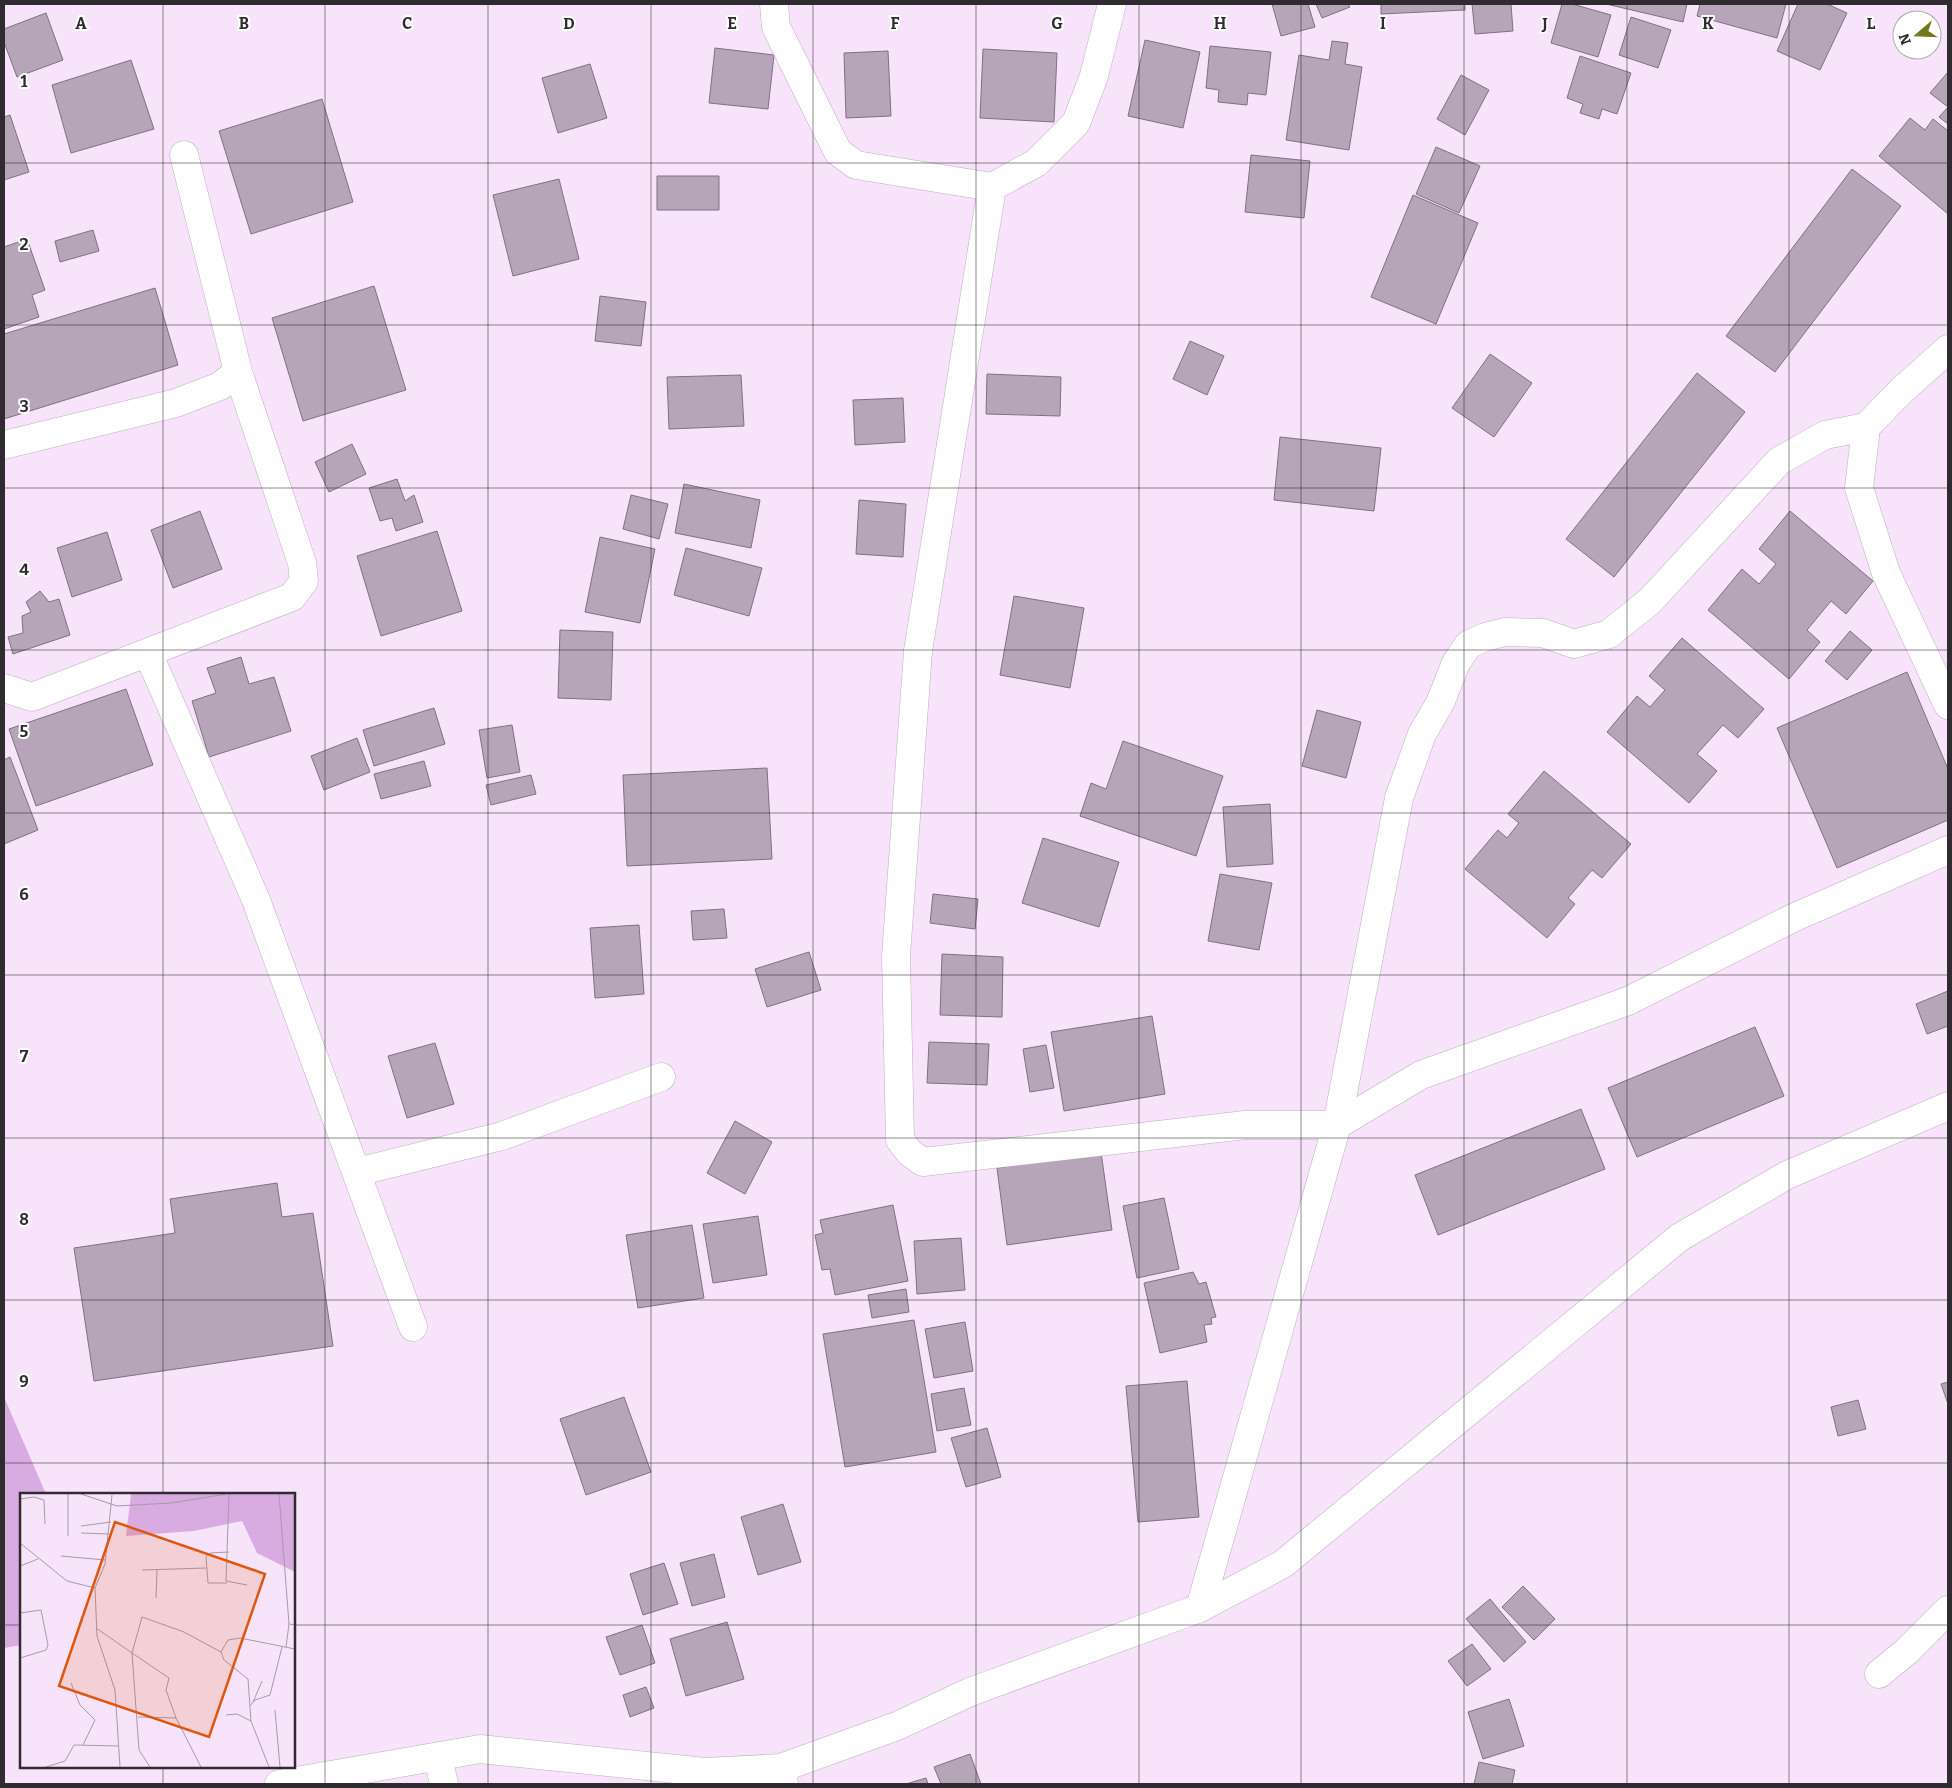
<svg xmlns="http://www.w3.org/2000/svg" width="1952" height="1788" font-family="Bitter,serif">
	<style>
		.green { fill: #d8ace0 }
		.building { fill: #b6a5b9; stroke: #807083 }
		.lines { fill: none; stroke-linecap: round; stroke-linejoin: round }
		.street-casing { stroke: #beadc1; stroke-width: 29 }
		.street { stroke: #fff; stroke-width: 28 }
		.grid { fill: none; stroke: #302a31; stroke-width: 1; stroke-opacity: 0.55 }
		.inset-road { fill: none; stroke: #a79aaa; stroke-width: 1 }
		.view { fill: #df570e; fill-opacity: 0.15; stroke: #df570e; stroke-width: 2.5 }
		.inset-edge { fill: none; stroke: #302a31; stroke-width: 2.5 }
		.grid-label { font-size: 16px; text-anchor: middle; font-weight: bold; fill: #302a31; stroke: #fff; stroke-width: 4; stroke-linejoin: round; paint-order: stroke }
	</style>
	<rect width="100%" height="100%" fill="#f7e4fa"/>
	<path class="green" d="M4 1397 46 1494H21V1645L4 1648Z"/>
	<path class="building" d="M1272 4H1308L1315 27 1281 36Z
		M1316 4H1348L1350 7 1322 18Z
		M1381 4H1465V10L1381 14Z
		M1472 4H1511L1513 31 1475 34Z
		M1562 4H1572L1611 15 1598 57 1551 43Z
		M1606 4H1687L1683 22Z
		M1700 4H1786L1777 38 1697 16Z
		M1798 4H1827L1847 13 1820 70 1777 51Z
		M46 13 63 60 17 77 4 42V29Z
		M1631 17 1671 30 1658 68 1619 55Z
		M1145 40 1200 52 1183 128 1128 116Z
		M1332 41 1348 43 1345 64 1362 67 1349 150 1286 140 1299 55 1329 60Z
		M1210 46 1271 52 1266 95 1248 93 1247 105 1218 102 1219 90 1206 88Z
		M715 48 774 55 768 109 709 103Z
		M983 49 1057 53 1054 122 980 118Z
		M888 51 891 116 846 118 844 53Z
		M1580 56 1631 73 1617 114 1602 109 1599 119 1580 113 1583 104 1567 98Z
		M131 60 154 129 71 153 52 85Z
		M590 64 607 118 558 133 542 78Z
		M1948 72V124L1939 117 1948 107 1930 93Z
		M1461 75 1489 90 1465 135 1437 119Z
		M322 99 353 202 251 234 219 131Z
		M10 115 29 172 4 180V117Z
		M1910 118 1925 130 1933 119 1948 131V214L1879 156Z
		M1436 147 1480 166 1459 213 1416 194Z
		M1251 155 1310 161 1304 218 1245 212Z
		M1852 169 1901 206 1775 372 1726 336Z
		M657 176H719V210H657Z
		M559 179 579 259 513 276 493 195Z
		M1413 195 1478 223 1436 324 1371 297Z
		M93 230 99 251 60 262 55 241Z
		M27 239 45 290 32 295 39 317 4 329V247Z
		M374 286 406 390 303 421 272 318Z
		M155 288 178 365 4 419V334Z
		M600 296 646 302 641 346 595 341Z
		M1190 341 1224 356 1207 395 1173 379Z
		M1490 354 1532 383 1494 437 1452 408Z
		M1697 373 1745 412 1614 577 1566 539Z
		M987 374 1061 377 1060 416 986 414Z
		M741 375 744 426 669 429 667 377Z
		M903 398 905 442 855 445 853 400Z
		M1280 437 1381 448 1374 511 1274 500Z
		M352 444 366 474 329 492 315 462Z
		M397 479 405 501 414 495 423 522 396 531 392 518 380 521 369 488Z
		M684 484 760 500 751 548 675 533Z
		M631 495 668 504 659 539 623 529Z
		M859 500 906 504 903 557 856 554Z
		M200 511 222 569 173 588 151 530Z
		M1790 511 1873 581 1846 614 1831 601 1807 630 1820 642 1789 679 1708 610 1742 569 1759 584 1776 564 1759 549Z
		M437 531 462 611 381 636 357 556Z
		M107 532 122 580 72 597 57 548Z
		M600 537 655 549 640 623 585 612Z
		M686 548 762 568 749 616 674 595Z
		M40 591 49 602 59 599 70 635 13 654 8 637 23 633 22 616 31 612 26 602Z
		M1014 596 1084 608 1070 688 1000 675Z
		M560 630 613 632 611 700 558 698Z
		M1850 631 1872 650 1847 680 1825 661Z
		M1682 638 1764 709 1738 738 1723 725 1697 754 1717 771 1689 803 1607 732 1637 696 1650 707 1665 690 1649 676Z
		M241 657 249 684 274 677 291 731 209 757 192 701 216 693 207 668Z
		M1907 672 1948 769V820L1837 868 1777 728Z
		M126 689 153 765 36 806 9 729Z
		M434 708 445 744 374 766 363 730Z
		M1317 710 1361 722 1346 778 1302 766Z
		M512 725 520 772 487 778 479 730Z
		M357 738 370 772 324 790 311 756Z
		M1123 741 1223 776 1196 856 1080 816 1091 783 1106 789Z
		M10 757 38 830 4 844V760Z
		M424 761 431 786 381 799 374 774Z
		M767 768 772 859 627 866 623 775Z
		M1544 771 1631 844 1602 878 1592 870 1568 898 1575 904 1547 938 1465 869 1498 830 1507 838 1519 823 1508 814Z
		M531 775 536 794 491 805 486 785Z
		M1270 804 1273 864 1227 867 1223 807Z
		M1043 838 1119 862 1099 927 1022 903Z
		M1220 874 1272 883 1259 950 1208 941Z
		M933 894 978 899 975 929 930 923Z
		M724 909 727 938 693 940 691 911Z
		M639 925 644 994 595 998 590 928Z
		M809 952 821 990 767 1007 755 969Z
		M942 954 1003 957 1002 1017 940 1015Z
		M1948 991V1026L1927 1034 1916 1004Z
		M1152 1016 1165 1094 1064 1111 1051 1032Z
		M1755 1027 1784 1096 1637 1157 1608 1088Z
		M929 1042 989 1044 987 1085 927 1083Z
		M435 1043 454 1104 407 1118 388 1056Z
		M1046 1045 1054 1088 1030 1092 1023 1049Z
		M1581 1109 1605 1169 1438 1235 1415 1175Z
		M735 1121 772 1142 745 1194 707 1173Z
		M1101 1152 1112 1230 1007 1245 997 1168Z
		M277 1183 282 1217 313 1213 333 1346 94 1381 74 1248 175 1233 170 1199Z
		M1164 1198 1179 1269 1137 1278 1123 1206Z
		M893 1205 908 1281 835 1295 830 1269 822 1270 815 1235 823 1233 820 1220Z
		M758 1216 767 1275 713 1283 703 1224Z
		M692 1225 704 1298 638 1308 626 1235Z
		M961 1238 965 1290 917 1294 914 1241Z
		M1193 1272 1199 1284 1206 1282 1216 1317 1211 1318 1212 1324 1204 1325 1207 1342 1160 1353 1144 1283Z
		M906 1289 909 1312 872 1318 868 1295Z
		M914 1320 936 1452 845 1467 823 1334Z
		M965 1322 973 1371 934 1378 925 1329Z
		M1187 1381 1199 1517 1138 1522 1126 1386Z
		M1948 1382V1404L1941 1384Z
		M964 1388 971 1425 937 1431 931 1394Z
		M624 1397 651 1472 586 1495 560 1419Z
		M1858 1400 1866 1429 1838 1436 1831 1407Z
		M987 1428 1001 1477 966 1487 951 1438Z
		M783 1504 801 1562 758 1575 741 1517Z
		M714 1554 725 1597 692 1606 680 1563Z
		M664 1563 678 1604 643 1615 630 1574Z
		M1523 1586 1555 1619 1534 1640 1502 1607Z
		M1490 1599 1526 1642 1504 1662 1466 1619Z
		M727 1622 744 1679 686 1696 670 1639Z
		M642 1625 655 1663 620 1675 606 1637Z
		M1472 1644 1491 1669 1467 1686 1448 1661Z
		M646 1687 654 1708 630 1717 623 1695Z
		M1509 1699 1524 1746 1483 1759 1468 1712Z
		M970 1754 981 1784H941L934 1767Z
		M1479 1762 1515 1770 1512 1784H1474Z
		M926 1778 928 1784H906Z"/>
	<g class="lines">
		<defs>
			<path id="street" d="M774 4 776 27 838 152 856 165 992 187
				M1112 4 1094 76 1076 123 1036 163 992 187 918 651 896 956 900 1140 910 1153 923 1162 1245 1125H1337L1399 798 1422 734 1440 703 1456 663 1468 645 1485 637 1505 632 1543 633 1574 644 1609 634 1650 601 1779 461 1825 435 1866 427
				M1948 349 1900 392 1866 427 1859 488 1886 573 1948 705
				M4 445 176 403 220 386 238 372 184 155
				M148 653 256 900 413 1327
				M4 688 32 697 292 597 304 581 302 563 238 372
				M357 1172 502 1136 661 1077
				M1200 1608 1337 1125 1421 1075 1628 1001 1795 917 1948 850
				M1879 1674 1907 1651 1948 1610
				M438 1757 444 1784
				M279 1784 480 1749 705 1772 781 1768
				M784 1784 781 1768 897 1726 970 1692 1200 1608 1283 1564 1680 1237 1787 1175 1948 1106"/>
		</defs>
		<use href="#street" class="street-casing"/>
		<use href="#street" class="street"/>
	</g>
	<path class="grid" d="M163 4V1494M325 4V1784M488 4V1784M651 4V1784M813 4V1784M976 4V1784M1139 4V1784M1301 4V1784M1464 4V1784M1627 4V1784M1789 4V1784M4 163H1948M4 325H1948M4 488H1948M4 650H1948M4 813H1948M4 975H1948M4 1138H1948M4 1300H1948M4 1463H1948M4 1625H21M294 1625H1948M163 1767V1784"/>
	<g transform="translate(20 1493)">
		<rect width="275" height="275" fill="#f7e4fa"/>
		<path d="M111 1H275V79L237 60 222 28 174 38 106 43Z" fill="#d8ace0"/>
		<path class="inset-road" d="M48 1V43M61 1 97 13 151 10 207 1M209 1 206 88 227 92M259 1 269 131M0 6 14 4 24 7 25 31M61 33 91 29M61 40 89 41M0 50 47 88 75 95 77 143 95 197 100 274M41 63 85 67M0 73 18 66M122 77 186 75M207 90H188L186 64 190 60 209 59M75 95 85 71 92 2M136 105 137 77M0 120 21 117 28 152 26 157 0 165M76 135 112 160 119 257 130 274M266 154 269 131 275 132M201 159 208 147 220 145 275 156M51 190 60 212 75 227 63 252M233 209 242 188M230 213 235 207 250 202 262 154M255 217 260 274M206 222 217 221 231 228M118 224 156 225 181 274M156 225 146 197 149 185 112 160 122 124 164 139 201 159 204 167 228 186 231 228 249 274M26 274 45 268 54 252 99 253"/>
		<path class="view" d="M95 29 245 81 189 244 39 193Z"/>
		<rect width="275" height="275" class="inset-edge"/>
	</g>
	<g class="grid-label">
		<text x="81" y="29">A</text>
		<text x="244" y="29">B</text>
		<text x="407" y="29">C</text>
		<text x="569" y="29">D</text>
		<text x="732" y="29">E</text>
		<text x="895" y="29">F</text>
		<text x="1057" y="29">G</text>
		<text x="1220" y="29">H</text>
		<text x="1383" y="29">I</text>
		<text x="1545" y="29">J</text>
		<text x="1708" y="29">K</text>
		<text x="1871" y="29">L</text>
		<text x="24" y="87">1</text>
		<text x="24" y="250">2</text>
		<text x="24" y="412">3</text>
		<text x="24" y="575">4</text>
		<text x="24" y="737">5</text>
		<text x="24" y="900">6</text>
		<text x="24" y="1062">7</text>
		<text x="24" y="1225">8</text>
		<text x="24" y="1387">9</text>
	</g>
	<rect width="1952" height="1788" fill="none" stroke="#302a31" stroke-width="10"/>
	<g transform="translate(1917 35) rotate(251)"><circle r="24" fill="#ffffff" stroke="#acaaad"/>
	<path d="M0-4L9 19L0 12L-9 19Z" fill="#73771e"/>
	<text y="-8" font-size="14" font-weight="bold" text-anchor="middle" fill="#302a31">N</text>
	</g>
</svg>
